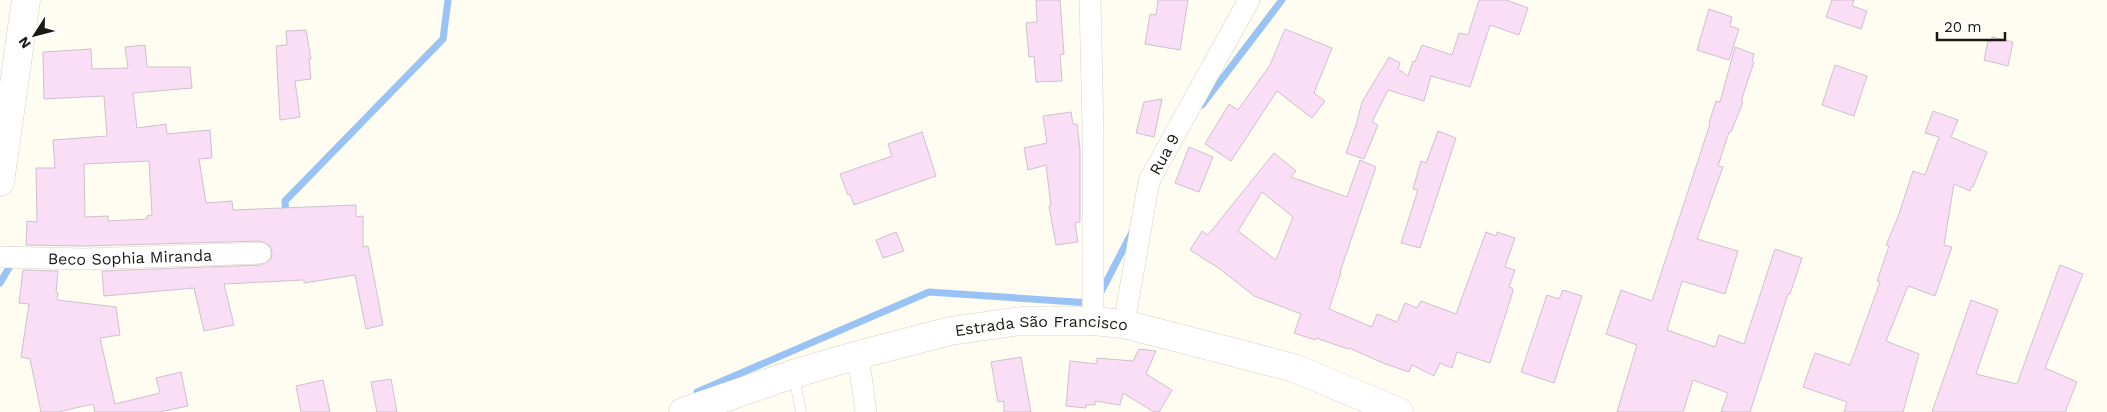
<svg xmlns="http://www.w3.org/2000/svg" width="2107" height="412" font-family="'Work Sans',sans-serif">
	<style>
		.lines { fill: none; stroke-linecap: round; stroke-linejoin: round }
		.stream { stroke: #99c2f5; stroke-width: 7 }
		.building { fill: #f9def5; stroke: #cfc1cd; fill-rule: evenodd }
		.lane-casing { stroke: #d7d2c3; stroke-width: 11 }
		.street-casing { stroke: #d7d2c3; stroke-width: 22 }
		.secondary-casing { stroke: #d7d2c3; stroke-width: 29 }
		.lane { stroke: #fff; stroke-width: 10 }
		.street { stroke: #fff; stroke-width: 21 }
		.secondary { stroke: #fff; stroke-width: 28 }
		.labels { text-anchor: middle; stroke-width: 4.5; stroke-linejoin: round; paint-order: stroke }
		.street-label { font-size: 16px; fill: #1b1914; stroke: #fff }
	</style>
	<rect width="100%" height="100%" fill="#fffcf2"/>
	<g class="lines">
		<path class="stream" d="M1202 105 1282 0
			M286 217 285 201 443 39 448 0
			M0 283 13 261
			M1100 294 1132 232
			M697 392 929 292 1090 303"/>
	</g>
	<path class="building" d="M1036 0H1060L1064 54 1060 55 1062 81 1036 82 1034 56 1029 57 1026 23 1037 22Z
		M1158 0H1188L1180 50 1145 44 1150 14 1156 15Z
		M1479 0H1506L1528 8 1519 35 1490 25 1470 87 1431 76 1424 101 1388 90 1372 122 1378 125 1364 159 1346 153 1356 125 1362 102 1389 57 1400 63 1398 69 1408 76 1413 61 1415 62 1422 45 1452 55 1459 33 1468 35Z
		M1832 0H1854L1852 6 1867 11 1861 29 1826 17Z
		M1709 9 1732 17 1730 26 1739 29 1729 60 1697 50Z
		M1285 29 1332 48 1314 93 1325 101 1312 118 1277 91 1231 161 1205 144 1229 104 1238 110 1270 65Z
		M306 30 311 59H309L311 79 295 81 300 117 280 120 276 46 287 45 286 31Z
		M1992 37 2013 42 2008 66 1984 60 1988 41 1991 42Z
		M145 45 147 67H190L192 88 133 93 137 128 166 124 167 134 210 130 212 158 199 159 206 203 232 201 233 210 356 205V217L363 216V247L368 246 383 325 366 329 355 275 304 283V280L224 284 234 325 204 331 194 288 104 296 102 271 261 265 271 259 272 253 270 246 260 241 84 246 26 245 27 221 37 222 36 168H55L53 140 107 136 104 96 44 99 43 52 91 49 92 69 128 68 125 47ZM149 161 152 215 147 216V219L108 221V216L85 217 84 164Z
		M1735 47 1754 54 1752 61 1754 62 1741 101 1743 102 1731 132H1729L1718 166 1723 167 1697 239 1738 251 1725 294 1682 281 1667 330 1715 347 1719 335 1744 344 1775 249 1802 258 1790 294H1788L1750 412H1721L1728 393 1693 380 1683 412H1617L1637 345 1606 334 1621 290 1652 301 1710 124 1709 123 1716 101 1720 102Z
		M1835 65 1867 76 1854 116 1822 105Z
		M1162 99 1154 137 1136 133 1144 102Z
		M1933 111 1958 120 1951 137 1987 152 1973 187 1972 186 1970 191 1954 184 1944 245 1952 247 1935 296 1908 286 1886 341 1919 354 1903 412H1844L1847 402 1803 387 1815 353 1850 365 1880 282 1877 281 1889 246 1886 245 1898 217 1913 171 1925 175 1939 137 1925 133Z
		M1071 112 1073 124H1077L1080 149V222L1075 223 1078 242 1056 245 1049 206H1051L1046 165 1028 170 1024 148 1047 143 1043 116Z
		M1438 131 1456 138 1420 248 1401 243 1418 190 1413 189 1421 161 1426 163Z
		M922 132 936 176 854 205 850 194 848 195 840 174 892 156 888 144Z
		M1189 147 1213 157 1199 192 1175 183Z
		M1274 153 1296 171 1291 177 1347 197 1360 160 1376 167 1340 272H1341L1329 309 1372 327 1377 314 1397 322 1405 303 1417 308 1421 301 1456 314 1486 232 1496 236 1497 232 1515 238 1505 267 1515 270 1509 287 1512 288 1513 291 1490 363 1457 352 1452 368 1440 363 1434 376 1412 365 1409 372 1383 363 1349 348 1348 349 1316 338 1315 340 1294 333 1301 314 1254 296 1220 269 1190 250 1202 231 1208 235ZM1262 192 1293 217 1276 260 1238 231Z
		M896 232 904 251 883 258 876 240Z
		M2060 265 2083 274 2045 368 2077 382 2065 412H1932L1971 300 1998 310 1976 374 2017 384Z
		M23 270 58 271 56 293H58L57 300 116 307 120 335 100 338 115 404 160 393 156 378 181 372 188 406 159 412H95L93 404 58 412H41L30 359 21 357 29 304 19 303Z
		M1563 290 1582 296 1554 383 1521 372 1547 295 1559 299Z
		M1139 349 1156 351 1146 374 1172 390 1159 412H1154L1123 393 1120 405 1095 401V405H1086V408L1066 406 1070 361 1097 364V358L1133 361Z
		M1021 357 1031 412H1004V401L998 402 991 362Z
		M391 379 397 412H377L371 382Z
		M323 380 330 412H301L296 386Z"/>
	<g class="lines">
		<defs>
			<path id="lane" d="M794 376 801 412"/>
			<g id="street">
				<path d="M1090 0 1093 130V321"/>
				<path id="s1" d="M0 257 84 259 260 253"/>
				<path id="s2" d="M1124 324 1149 181 1249 0"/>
				<path d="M858 355 866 412"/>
			</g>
			<g id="secondary">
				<path d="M0 182 26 0"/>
				<path id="s3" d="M683 412 793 374 858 355 950 331 1021 321H1093L1124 324 1294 368 1399 412"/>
			</g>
		</defs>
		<use href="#lane" class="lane-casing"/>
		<use href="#street" class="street-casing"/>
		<use href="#secondary" class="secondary-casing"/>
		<use href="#lane" class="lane"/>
		<use href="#street" class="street"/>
		<use href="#secondary" class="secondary"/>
	</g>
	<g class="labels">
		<g class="street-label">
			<text dy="6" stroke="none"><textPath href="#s2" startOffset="176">Rua 9</textPath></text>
			<text dy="6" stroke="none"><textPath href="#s1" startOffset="130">Beco Sophia Miranda</textPath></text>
			<text dy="6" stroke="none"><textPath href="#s3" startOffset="371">Estrada São Francisco</textPath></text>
		</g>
	</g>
	<g transform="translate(35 35) rotate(234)" stroke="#ffffff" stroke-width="4" paint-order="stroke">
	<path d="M0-4L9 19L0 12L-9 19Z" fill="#1b1914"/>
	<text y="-8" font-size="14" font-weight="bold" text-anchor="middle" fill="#1b1914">N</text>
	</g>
	<path d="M1937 32v8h68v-8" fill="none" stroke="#1b1914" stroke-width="2.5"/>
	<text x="1944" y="32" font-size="15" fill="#1b1914" stroke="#ffffff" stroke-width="4" paint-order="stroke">20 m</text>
</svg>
